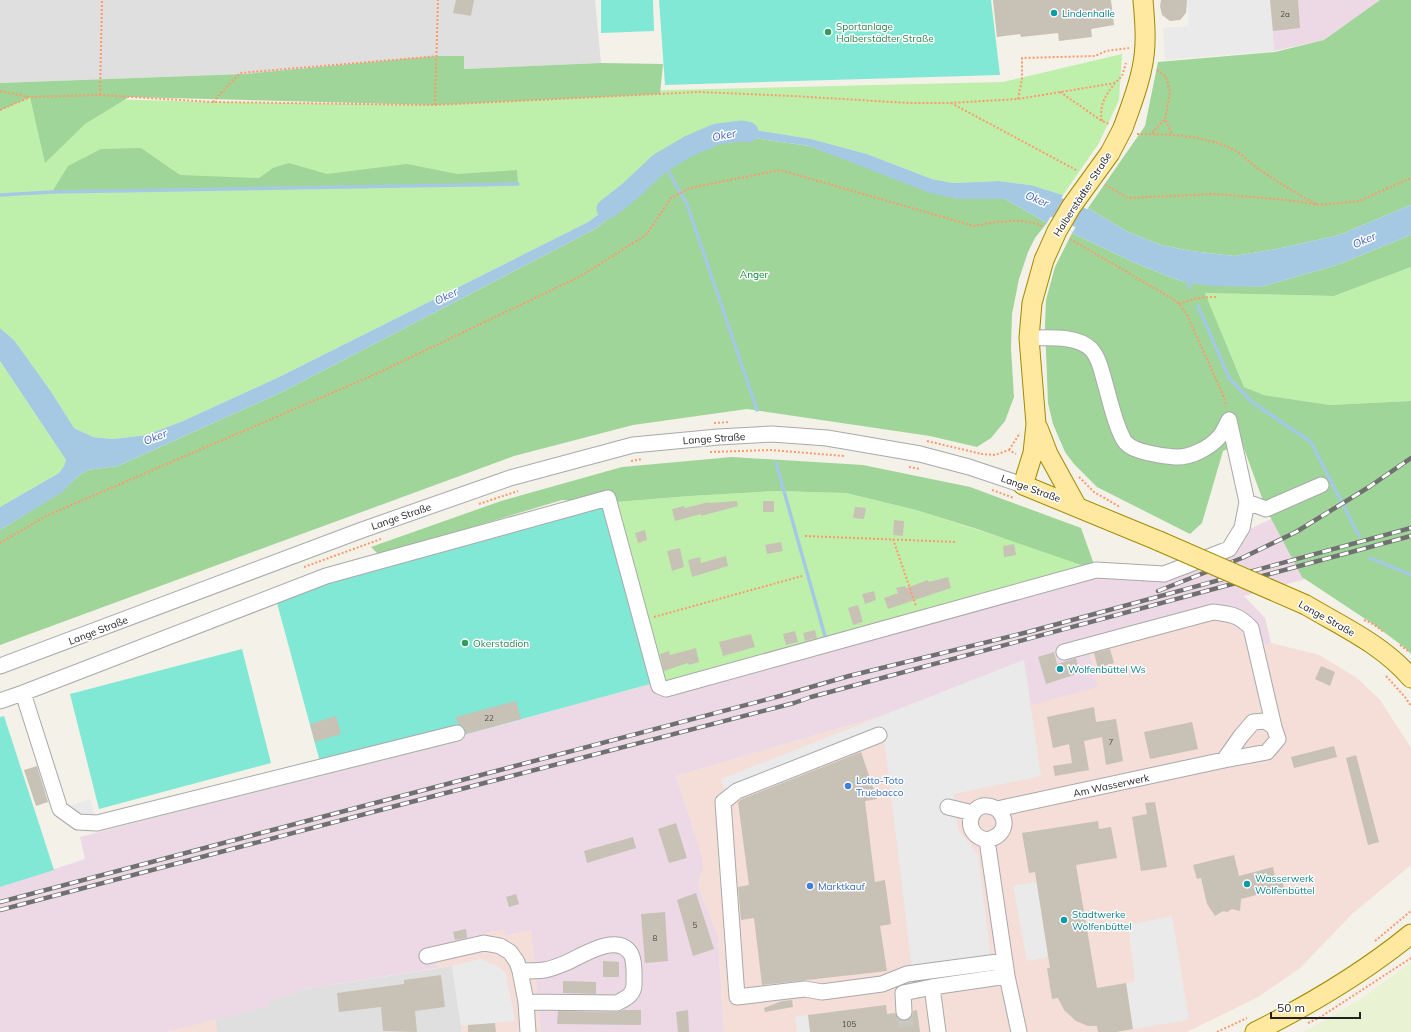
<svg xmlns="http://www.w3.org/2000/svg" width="1411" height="1032" font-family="Mulish,sans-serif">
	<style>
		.residential { fill: #e0dfdf }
		.commercial { fill: #f4ded7 }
		.industrial { fill: #ecd9e5 }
		.farmland { fill: #e9f2d2 }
		.grass { fill: #bff0ab }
		.forest { fill: #9fd599 }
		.pitch { fill: #80e8d4 }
		.parking { fill: #eaeaea }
		.water { fill: #a5c9e3 }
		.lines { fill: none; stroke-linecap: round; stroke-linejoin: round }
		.stream { stroke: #a5c9e3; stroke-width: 3.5 }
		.river { stroke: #a5c9e3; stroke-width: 21 }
		.building { fill: #c8c1b6 }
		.minor-tunnel { stroke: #c9c8c0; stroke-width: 15; stroke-dasharray: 15 8; stroke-linecap: butt }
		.minor-casing { stroke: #a9a9a9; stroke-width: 17 }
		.major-casing { stroke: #a08b00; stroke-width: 21 }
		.path { stroke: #ff996d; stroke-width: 2; stroke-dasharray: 2 2; stroke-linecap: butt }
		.minor { stroke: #fff; stroke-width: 15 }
		.major { stroke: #ffe9a1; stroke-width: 19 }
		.rail-casing { stroke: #707070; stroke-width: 4.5 }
		.rail { stroke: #fff; stroke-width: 3; stroke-dasharray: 9; stroke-linecap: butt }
		.major-bridge-casing { stroke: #a08b00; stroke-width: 21; stroke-linecap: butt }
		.major-bridge { stroke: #ffe9a1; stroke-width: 19 }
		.culture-dot { fill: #0f9aa8; stroke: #fff; stroke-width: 1.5 }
		.leisure-dot { fill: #2e9e5b; stroke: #fff; stroke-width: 1.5 }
		.shop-dot { fill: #3f7fe0; stroke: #fff; stroke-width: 1.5 }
		.labels { text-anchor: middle; stroke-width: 3; stroke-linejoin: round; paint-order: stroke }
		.number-label { font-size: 8px; fill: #4c4a47 }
		.culture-label { font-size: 10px; fill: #0d838f; stroke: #fff; text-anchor: start }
		.leisure-label { font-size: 10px; fill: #27864d; stroke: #fff; text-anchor: start }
		.street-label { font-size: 10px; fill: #222; stroke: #fff }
		.park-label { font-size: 10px; fill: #038829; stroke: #fff }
		.shop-label { font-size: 10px; fill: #366cbe; stroke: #fff; text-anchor: start }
		.water-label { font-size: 11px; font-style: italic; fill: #4468bc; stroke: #fff }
	</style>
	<rect width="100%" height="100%" fill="#f3f1e8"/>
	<path class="residential" d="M0 0H595L601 63 463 69 464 56H438L244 74 0 83Z
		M452 966 462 1032H217L215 1019 269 1006 268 1001 306 989Z"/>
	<path class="commercial" d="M1219 617 1245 634 1248 649 1271 643 1319 655 1357 678 1380 700 1411 748V865L1352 914 1300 968 1258 997 1187 1032H724L718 936 698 886 701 877 702 857 676 776 881 716 1024 660 1098 688 1089 651Z
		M504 929 507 936 531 930 541 1032H462L452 966 437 968 427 956 433 947Z
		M215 1019 217 1032H166Z"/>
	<path class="industrial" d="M1270 0H1380L1324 40 1274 51Z
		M1368 475 1327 573 1244 596 1265 618 1271 643 1248 649 1245 634 1219 617 1089 651 1098 687 1031 705 1024 660 881 716 676 776 702 857 703 868 698 886 718 936 724 1032H541L531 930 506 936 504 929 433 947 437 968 306 989 269 1001V1006L166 1032H0V887L85 859 80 837 323 773 654 683 1096 570 1180 565 1256 526Z"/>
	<path class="farmland" d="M1411 962V1032H1304L1360 1000Z"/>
	<path class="grass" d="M1122 54 1119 100 1099 143 1063 195 1030 185 999 181 953 183 932 179 867 154 811 139 749 129 724 132 697 144 665 160 632 190 588 222 279 377 183 421 146 435 113 439 93 437 74 428 50 390 14 340 0 328V111L29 97 213 102 435 105 668 90 1003 82Z
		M1411 267V401L1330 405 1264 395 1244 387 1205 293 1334 296Z
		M0 361 66 460 64 466 59 473 0 507Z
		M777 491 846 493 916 510 1047 552 1096 570 666 689 616 502 690 496Z"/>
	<path class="forest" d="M1380 0H1411V205L1339 235 1277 249 1234 256 1191 251 1161 245 1128 232 1088 208 1145 126 1158 62 1275 52 1324 40Z
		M438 56H464V69L601 63 663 64 660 94 435 105 129 97 85 124 45 163 30 97 0 111V83L244 74Z
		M747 137 809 146 958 199H1005L1047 223 1035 238 1028 252 1019 279 1012 314 1011 348 1014 397 1005 421 991 438 977 447 930 436 747 409 633 425 514 456 0 645V530L60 493 76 478 87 470 118 466 282 392 595 229 635 198 667 169 695 152 722 140Z
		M141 148 180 175 259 178 273 168 289 163 327 174 407 164 457 174 517 170 518 184 52 192 68 166 101 149Z
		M1072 233 1133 262 1172 278 1188 283 1260 287 1337 265 1411 235V267L1334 296 1205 293 1244 387 1264 395 1330 405 1411 401V654L1404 647 1373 624 1302 577 1266 509 1242 443 1223 451 1202 523 1190 534 1097 487 1074 464 1065 452 1053 424 1048 403 1045 325 1046 300 1055 267Z
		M732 457 863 465 970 487 1081 528 1096 570 977 529 916 510 846 493 777 491 690 496 616 502 562 500 379 555 371 547 501 501 622 467Z"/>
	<path class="pitch" d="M601 0H653L654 31 601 33Z
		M659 0H991L1000 75 665 85Z
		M605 505 654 683 323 773 277 603 323 585Z
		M242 649 271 763 99 809 70 694Z
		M4 716 54 870 0 887V717Z"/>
	<path class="parking" d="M1187 0H1270L1274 51 1165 60 1163 28 1189 26Z
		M1024 660 1041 776 954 794V809L959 831 978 855 991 958 912 968 883 729 724 789 721 779Z
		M90 799 97 823 60 809Z
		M1037 882 1048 957 1027 961 1013 886Z
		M1172 916 1189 1020 1133 1029 1126 983 1135 982 1128 925Z
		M480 959 498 966 506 974 515 1021 461 1026 452 966Z
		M808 1015 810 1032H797L795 1017Z"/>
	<path class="water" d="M749 129 811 139 867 154 932 179 953 183 999 181 1030 185 1063 195 1047 223 1005 199H958L930 193 809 146 747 137 722 140 695 152 667 169 635 198 595 229 282 392 118 466 87 470 76 478 61 493 0 530V507L59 473 64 466 66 460 0 361V328L14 340 50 390 74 428 93 437 113 439 146 435 183 421 279 377 588 222 632 190 665 160 697 144 724 132Z
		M1411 205V235L1337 265 1260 287 1214 286 1188 283 1172 278 1133 262 1072 233 1088 208 1128 232 1161 245 1191 251 1234 256 1277 249 1339 235Z"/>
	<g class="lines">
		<path class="stream" d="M660 163 667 169 687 204 757 410
			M0 195 52 192 518 184
			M1187 280 1190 288
			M1198 306 1229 378 1252 402 1311 442 1359 536
			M776 463 825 636
			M1370 558 1411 575"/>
		<path class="river" d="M1030 196 1081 218 1104 235
			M607 209 629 192 660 163 689 146 717 134 742 131 748 132"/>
	</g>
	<path class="building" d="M456 0H474L471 16 453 13Z
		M993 0H1111L1114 25 1091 29 1092 37 1059 41 1058 33 1021 37 1020 34 997 37Z
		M1161 0H1187L1186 13 1180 20 1170 21 1162 15 1160 6Z
		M1270 0H1298L1300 28 1273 31Z
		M737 501 738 506 701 516V514L675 521 672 509 684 506 685 508 709 502V503Z
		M763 501H774V512H763Z
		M855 507 866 508 864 519 853 518Z
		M894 520 904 521 903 536 893 535Z
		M645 530 647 540 638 543 635 533Z
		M781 542 783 551 767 554 765 545Z
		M1014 544 1016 555 1004 557 1003 546Z
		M680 548 684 567 672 571 667 551Z
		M726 556 728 566 692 577 688 560 700 557 701 563Z
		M948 577 951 588 888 609 884 598 898 593 896 588 905 586 906 588 928 580 929 582Z
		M874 591 876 600 865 604 862 594Z
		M858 605 863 622 853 625 848 608Z
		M815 630 817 638 805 641 803 633Z
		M795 631 798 642 786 645 783 634Z
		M751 634 755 647 723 656 719 642Z
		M696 648 699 662 689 665 688 663 664 671 660 654 669 651 670 655Z
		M1110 649 1114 663 1098 668 1094 653Z
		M1054 652 1057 664 1076 658 1080 673 1046 684 1038 657Z
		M1321 666 1335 672 1330 686 1315 679Z
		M516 701 521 719 466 734 464 727 458 724 456 717Z
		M1094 707 1096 722 1116 719 1123 761 1106 765 1102 737 1084 741 1089 770 1055 776 1053 766 1072 763 1069 744 1053 748 1047 717Z
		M336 716 341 734 315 742 310 724Z
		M1192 722 1198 749 1150 759 1144 732Z
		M1334 746 1337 757 1294 768 1291 757Z
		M861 752 877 799 865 801 875 882 885 880 891 924 880 926 887 971 762 985 754 918 741 920 738 887 749 885 738 802 742 799Z
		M1356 755 1379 842 1368 845 1346 758Z
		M37 766 48 802 36 806 24 770Z
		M1155 802 1167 867 1141 871 1132 817 1147 814 1145 803Z
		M1098 821 1099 829 1111 827 1117 858 1076 865 1097 988 1126 983 1133 1029 1116 1032H1098L1097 1026H1088L1076 1021 1064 1010 1058 998 1052 999 1047 968H1050L1035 872 1029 873 1022 833Z
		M676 823 687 858 669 863 658 829Z
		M633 837 636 848 587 863 584 851Z
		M1234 855 1239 876 1273 867 1276 881 1282 879 1284 888 1241 899 1240 911 1232 909 1227 912 1223 911 1215 916 1207 904 1201 878 1197 879 1193 865Z
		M696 893 714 949 693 956 677 900Z
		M516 894 519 904 509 907 506 897Z
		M665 912 668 961 645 963 641 914Z
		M466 929 467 938 455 940 453 932Z
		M603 961 619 962V977H603Z
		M441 975 445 1007 415 1011 417 1032 383 1031 381 1007 339 1012 337 993 404 984V980Z
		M563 981 596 982V994L563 993Z
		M792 1000 793 1007 765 1012 764 1008 782 1001Z
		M886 1005 887 1014 895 1013 900 1020 904 1021 909 1020 912 1016 913 1011 917 1010 920 1032H810L808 1015Z
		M624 1010H641V1025L557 1024 558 1011 617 1012Z
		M688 1010 689 1032H678L676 1012Z
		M495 1023 496 1032H468V1025Z"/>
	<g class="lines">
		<path class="minor-tunnel" d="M904 1012 907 1032"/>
		<defs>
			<path id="minor" d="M1029 338C1048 338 1076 335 1091 349 1097 355 1101 368 1103 376 1108 392 1116 431 1126 443 1134 452 1162 456 1175 457 1190 458 1210 448 1220 436 1224 431 1226 425 1229 420
				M1247 502 1266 509 1321 485
				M1064 652 1213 612C1231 614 1239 615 1251 628L1274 727
				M0 666 362 530 510 478 633 445 718 437 772 434 827 438 920 454 969 467 1023 485
				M23 693 326 576 608 498 659 686 666 689 1096 570 1164 574 1229 549 1242 528 1247 502 1229 420
				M0 701 23 693 60 809 78 822 97 823 457 733
				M879 735 737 791 723 802 737 997 805 989 822 992 882 984 907 974 1005 961
				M948 807 973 813
				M987 840C961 835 969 803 988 806 991 806 995 808 997 809
				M427 956 484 943 500 946 510 952 517 962 520 971 526 1002 528 1032
				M520 971C528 971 537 971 544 970 552 969 561 965 568 962 583 955 618 932 631 954 635 962 634 974 634 982 635 994 627 998 617 1003L526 1002
				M904 1012 903 993 932 987
				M938 1032 932 987 1007 976
				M1019 1032 1007 976 987 840C1004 836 1010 822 997 809L1224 760 1267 752 1278 739 1274 727 1265 721 1253 722 1241 736 1224 760"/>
			<path id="major" d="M1123 128C1130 108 1138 89 1142 68 1147 46 1145 23 1143 0
				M1044 260 1032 303 1029 338 1036 424 1033 453 1023 485 1159 541
				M1038 428 1048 454 1076 505
				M1306 605C1343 627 1383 645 1411 678
				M1255 1032C1311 1004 1362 974 1411 934"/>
		</defs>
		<use href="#minor" class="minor-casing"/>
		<use href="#major" class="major-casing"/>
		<path class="path" d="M1157 70 1166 77 1170 92 1165 119 1172 134
			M0 91 29 97 100 95 213 102 435 105 699 92 793 96 909 103H950L1018 99 1115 83 1122 76 1126 63
			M1060 92 1102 121 1109 124
			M100 95 102 0
			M1018 99 1022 79V58L1095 56 1106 51 1129 48
			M213 102 240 73 438 56
			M951 103 1078 171
			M435 105 438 0
			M0 110 28 98
			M1102 121C1099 105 1105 96 1115 83
			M1152 133 1165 119
			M1137 134C1170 134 1204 135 1234 150 1242 154 1249 162 1256 167 1276 181 1295 193 1316 204
			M1105 185 1128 198 1214 194 1288 200 1319 205 1359 201 1411 178
			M1070 239 1173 299 1179 304 1187 315 1224 397 1226 407
			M1179 304C1192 299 1202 297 1216 297
			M714 423 730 422
			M927 441 982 454
			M1009 450 1020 433
			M710 452 771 450 844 456
			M982 455V454L995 455 1009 450 1016 454
			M631 461 642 459
			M909 467 920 469
			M1079 477 1094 492 1120 507
			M992 490 1014 498
			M479 504 518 491
			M805 536 957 542
			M893 539 916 606
			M0 543 46 516 378 373 579 277 646 235 671 198 690 188 780 170 974 226C994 222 1022 217 1042 226
			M304 567 381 539
			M654 617 802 576
			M1364 620 1373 624 1384 632
			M1400 645 1408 651
			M1386 676 1405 697 1411 706
			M1375 941 1411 911
			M1308 1023 1319 1018 1411 958
			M1217 1032 1247 1018"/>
		<use href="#minor" class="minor"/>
		<use href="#major" class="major"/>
		<defs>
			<path id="rail" d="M1158 591 1242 558 1296 532 1369 487 1411 458
				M0 902 780 696 849 676 1028 632 1411 528
				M0 910 407 803 794 703 811 697 1411 536"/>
		</defs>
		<use href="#rail" class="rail-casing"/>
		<use href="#rail" class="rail"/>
		<defs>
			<path id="major-bridge" d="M1044 260 1057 231 1071 207 1110 153 1123 128
				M1159 541 1306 605"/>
		</defs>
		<use href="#major-bridge" class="major-bridge-casing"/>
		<use href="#major-bridge" class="major-bridge"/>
	</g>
	<g class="culture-dot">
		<circle cx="1054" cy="13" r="4"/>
		<circle cx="1060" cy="669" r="4"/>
		<circle cx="1247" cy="884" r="4"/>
		<circle cx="1064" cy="920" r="4"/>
	</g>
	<g class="leisure-dot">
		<circle cx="828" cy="32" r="4"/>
		<circle cx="465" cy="643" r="4"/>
	</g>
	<g class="shop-dot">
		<circle cx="848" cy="786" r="4"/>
		<circle cx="810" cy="886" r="4"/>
	</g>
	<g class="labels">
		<g class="number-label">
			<text x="1285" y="17">2a</text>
			<text x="489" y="721">22</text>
			<text x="1111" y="745">7</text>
			<text x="695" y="928">5</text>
			<text x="655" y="941">8</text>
			<text x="849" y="1027">105</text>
		</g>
		<g class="culture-label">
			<text x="1062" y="17">Lindenhalle</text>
			<text x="1068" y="673">Wolfenbüttel Ws</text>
			<text x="1255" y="882">Wasserwerk<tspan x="1255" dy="12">Wolfenbüttel</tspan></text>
			<text x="1072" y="918">Stadtwerke<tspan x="1072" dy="12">Wolfenbüttel</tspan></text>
		</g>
		<g class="leisure-label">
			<text x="836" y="30">Sportanlage<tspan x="836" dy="12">Halberstädter Straße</tspan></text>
			<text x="473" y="647">Okerstadion</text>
		</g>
		<g class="street-label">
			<text transform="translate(1082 194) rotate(-57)" y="4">Halberstädter Straße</text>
			<text transform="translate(714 438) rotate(-4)" y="4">Lange Straße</text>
			<text transform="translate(1031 488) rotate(20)" y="4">Lange Straße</text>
			<text transform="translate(401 516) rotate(-19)" y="4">Lange Straße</text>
			<text transform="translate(1327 618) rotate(29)" y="4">Lange Straße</text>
			<text transform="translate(98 630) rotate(-21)" y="4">Lange Straße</text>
			<text transform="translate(1111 785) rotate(-12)" y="4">Am Wasserwerk</text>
		</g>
		<g class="park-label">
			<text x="754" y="278">Anger</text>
		</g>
		<g class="shop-label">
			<text x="856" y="784">Lotto-Toto<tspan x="856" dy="12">Truebacco</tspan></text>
			<text x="818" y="890">Marktkauf</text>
		</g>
		<g class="water-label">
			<text transform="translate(724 135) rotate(-11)" y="4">Oker</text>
			<text transform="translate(1037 199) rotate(23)" y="4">Oker</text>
			<text transform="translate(1364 240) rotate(-24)" y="4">Oker</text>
			<text transform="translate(446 296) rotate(-27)" y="4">Oker</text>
			<text transform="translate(155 437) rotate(-21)" y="4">Oker</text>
		</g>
	</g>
	<path d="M1271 1012v6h89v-6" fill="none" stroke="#222222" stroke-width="2"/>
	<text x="1277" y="1012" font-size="12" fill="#222222" stroke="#ffffff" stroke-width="3" paint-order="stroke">50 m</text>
</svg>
